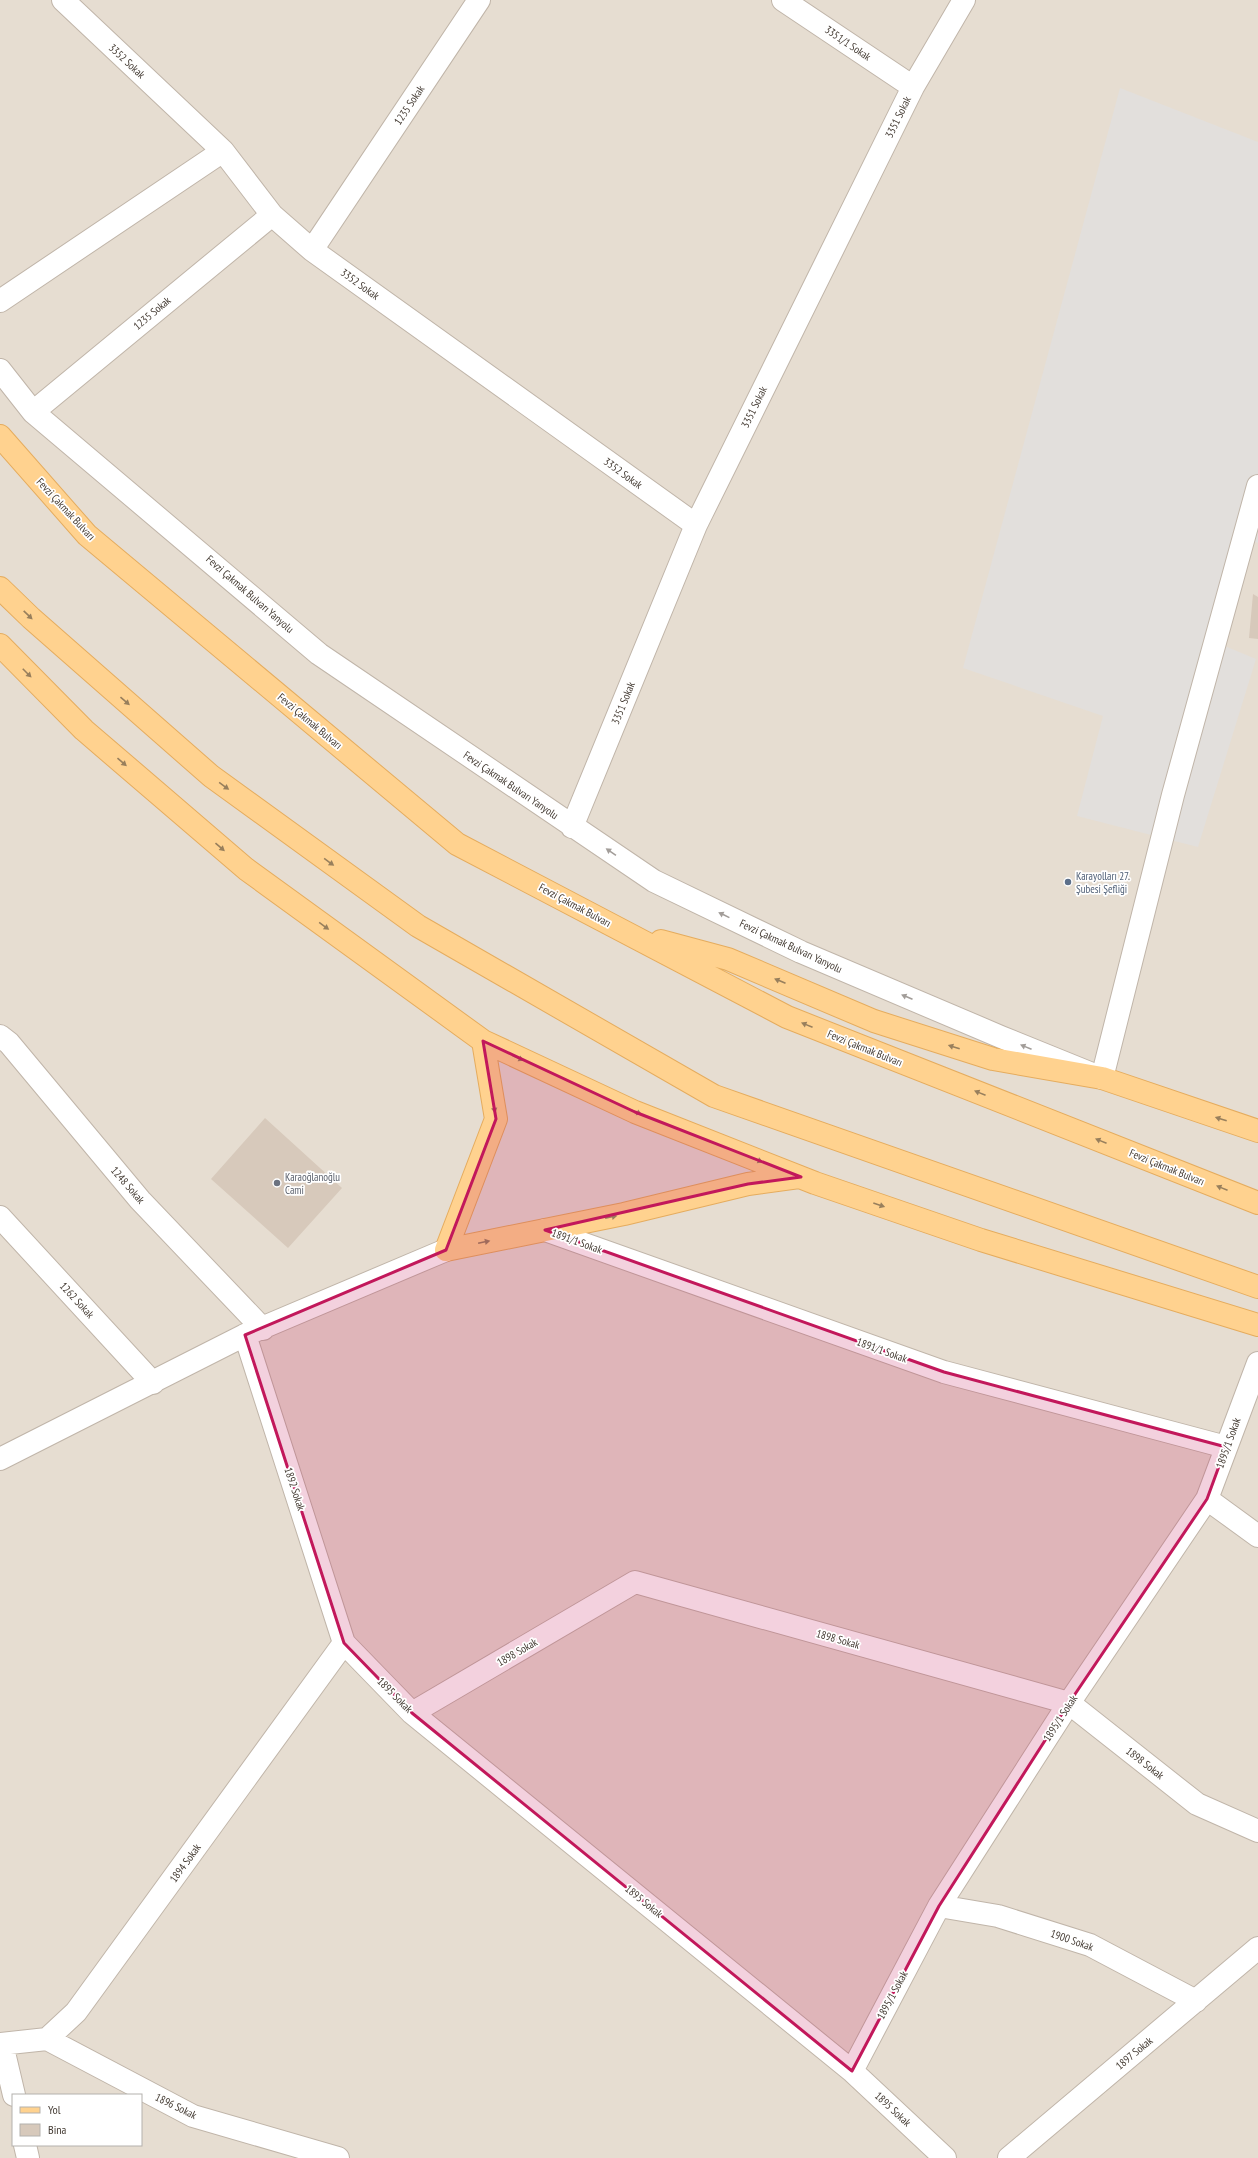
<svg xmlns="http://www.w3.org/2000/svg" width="1258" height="2158" font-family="'PT Sans Narrow',sans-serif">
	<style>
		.residential { fill: #e6ddd1; fill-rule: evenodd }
		.parking { fill: #e2dfdc }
		.building { fill: #d7c9bb }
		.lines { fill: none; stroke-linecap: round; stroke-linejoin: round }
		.minor-casing { stroke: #c0b5a9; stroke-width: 24 }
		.major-casing { stroke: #e5ac5e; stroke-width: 24 }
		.minor { stroke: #fff; stroke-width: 22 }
		.major { stroke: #ffd28f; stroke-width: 22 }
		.oneway { fill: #987f5c }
		.oneway2 { fill: #a29d99 }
		.marked { fill: #c2185b; fill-opacity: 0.2; stroke: #c2185b; stroke-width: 3; stroke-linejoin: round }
		.service-dot { fill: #5c6f8a; stroke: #fff; stroke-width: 1.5 }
		.worship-dot { fill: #6b7280; stroke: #fff; stroke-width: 1.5 }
		.labels { text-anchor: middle; stroke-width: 3.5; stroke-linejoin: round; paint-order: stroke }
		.street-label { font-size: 11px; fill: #443b33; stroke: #fff }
		.service-label { font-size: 11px; fill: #4e5e75; stroke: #fff; text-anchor: start }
		.worship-label { font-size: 11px; fill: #5b616d; stroke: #fff; text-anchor: start }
	</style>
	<rect width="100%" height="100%" fill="#f2ece3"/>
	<path class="residential" d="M0 0H1258V2158H0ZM13 2095H141V2145H13Z"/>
	<path class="parking" d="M1120 88 1258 142V543L1244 538 1215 642 1256 659 1198 847 1077 816 1103 716 963 668Z"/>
	<path class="building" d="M1253 594 1258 597V639L1249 638Z
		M265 1118 342 1188 288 1248 211 1179Z"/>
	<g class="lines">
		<defs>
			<path id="minor" d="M63 0 223 151 272 215 312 250 696 525
				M783 0 913 87
				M312 250 479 0
				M0 301 223 151
				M0 370 33 412 319 654 654 881 801 952 1001 1037 1102 1078 1173 795 1258 486
				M33 412 272 215
				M572 827 696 525 913 87 964 0
				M0 1036 9 1043 140 1200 263 1329
				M0 1217 153 1383
				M545 1230 944 1372 1226 1447
				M245 1335 344 1643 412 1713 852 2071 945 2158
				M0 1459 245 1335 446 1250
				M1207 1499 1258 1536
				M412 1713 635 1582 1069 1703 1197 1804 1258 1831
				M939 1906 998 1916 1090 1945 1196 2001
				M47 2039 193 2116 338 2158
				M0 2044 47 2039 76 2012 344 1643
				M2 2044 14 2095
				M852 2071 939 1906 1069 1703 1207 1499 1258 1363
				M25 2145 28 2158
				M1009 2158 1258 1948"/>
			<path id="major" d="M0 436 87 535 457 844 787 1017 1258 1203
				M0 588 31 618 211 776 418 926 714 1096 1258 1287
				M0 645 84 730 246 869 483 1041 635 1112 815 1183 981 1240 1258 1325
				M661 941 728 959 874 1021 993 1059 1102 1078 1258 1131
				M446 1250 624 1214 748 1184 799 1177
				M446 1250 496 1119 483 1041"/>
		</defs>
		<use href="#minor" class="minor-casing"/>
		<use href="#major" class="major-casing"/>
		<use href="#minor" class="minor"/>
		<use href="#major" class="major"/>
	</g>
	<defs><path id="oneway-solid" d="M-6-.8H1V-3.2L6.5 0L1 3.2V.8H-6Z"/></defs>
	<g class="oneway">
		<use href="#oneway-solid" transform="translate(28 615) rotate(44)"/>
		<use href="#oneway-solid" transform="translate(27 673) rotate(45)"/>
		<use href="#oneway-solid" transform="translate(125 701) rotate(41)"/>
		<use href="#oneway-solid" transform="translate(122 762) rotate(41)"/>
		<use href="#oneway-solid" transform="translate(224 786) rotate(36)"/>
		<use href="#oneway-solid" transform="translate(220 847) rotate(41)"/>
		<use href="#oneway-solid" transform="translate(329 862) rotate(36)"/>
		<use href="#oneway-solid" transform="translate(324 926) rotate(36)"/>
		<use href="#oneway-solid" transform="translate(780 981) rotate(-157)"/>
		<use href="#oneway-solid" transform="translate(807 1025) rotate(-158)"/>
		<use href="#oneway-solid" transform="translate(954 1047) rotate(-162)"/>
		<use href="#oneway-solid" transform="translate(518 1058) rotate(25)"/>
		<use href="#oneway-solid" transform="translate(980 1093) rotate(-158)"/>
		<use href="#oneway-solid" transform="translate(494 1107) rotate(80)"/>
		<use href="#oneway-solid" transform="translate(636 1112) rotate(23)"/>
		<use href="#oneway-solid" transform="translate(1221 1119) rotate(-162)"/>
		<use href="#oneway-solid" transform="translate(1101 1141) rotate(-158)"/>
		<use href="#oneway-solid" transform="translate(757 1160) rotate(21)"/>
		<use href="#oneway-solid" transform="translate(1222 1188) rotate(-158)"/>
		<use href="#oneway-solid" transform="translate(879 1205) rotate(19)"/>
		<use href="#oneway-solid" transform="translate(611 1217) rotate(-11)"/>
		<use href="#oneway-solid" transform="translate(484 1242) rotate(-12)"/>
	</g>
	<g class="oneway2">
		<use href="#oneway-solid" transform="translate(611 852) rotate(-146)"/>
		<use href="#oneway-solid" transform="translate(724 915) rotate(-154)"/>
		<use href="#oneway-solid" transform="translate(907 997) rotate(-157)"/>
		<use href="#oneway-solid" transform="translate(1026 1047) rotate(-158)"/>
	</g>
	<path class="marked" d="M483 1041 635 1112 801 1177 748 1184 545 1230 944 1372 1226 1447 1207 1499 1069 1703 939 1906 852 2071 412 1713 344 1643 245 1335 446 1250 496 1119Z"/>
	<circle class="service-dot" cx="1068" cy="882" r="4"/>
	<circle class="worship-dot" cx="277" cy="1183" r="4"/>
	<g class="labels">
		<g class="street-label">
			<text transform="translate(848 43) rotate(34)" y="4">3351/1 Sokak</text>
			<text transform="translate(127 61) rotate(43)" y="4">3352 Sokak</text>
			<text transform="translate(409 105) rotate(-56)" y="4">1235 Sokak</text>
			<text transform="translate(898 117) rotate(-64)" y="4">3351 Sokak</text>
			<text transform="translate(360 284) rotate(36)" y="4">3352 Sokak</text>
			<text transform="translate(152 313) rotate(-40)" y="4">1235 Sokak</text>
			<text transform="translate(754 407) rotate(-64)" y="4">3351 Sokak</text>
			<text transform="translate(623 473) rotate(36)" y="4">3352 Sokak</text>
			<text transform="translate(66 509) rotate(47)" y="4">Fevzi Çakmak Bulvarı</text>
			<text transform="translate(250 594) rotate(41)" y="4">Fevzi Çakmak Bulvarı Yanyolu</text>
			<text transform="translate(623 703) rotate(-68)" y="4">3351 Sokak</text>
			<text transform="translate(310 721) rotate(40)" y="4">Fevzi Çakmak Bulvarı</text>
			<text transform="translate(511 785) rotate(34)" y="4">Fevzi Çakmak Bulvarı Yanyolu</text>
			<text transform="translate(575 905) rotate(28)" y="4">Fevzi Çakmak Bulvarı</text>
			<text transform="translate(791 946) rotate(25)" y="4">Fevzi Çakmak Bulvarı Yanyolu</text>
			<text transform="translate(865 1048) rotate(22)" y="4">Fevzi Çakmak Bulvarı</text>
			<text transform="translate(1167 1167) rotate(22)" y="4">Fevzi Çakmak Bulvarı</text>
			<text transform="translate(128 1185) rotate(49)" y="4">1248 Sokak</text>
			<text transform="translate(577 1241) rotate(20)" y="4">1891/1 Sokak</text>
			<text transform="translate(77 1300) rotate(47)" y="4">1262 Sokak</text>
			<text transform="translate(882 1350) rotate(20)" y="4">1891/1 Sokak</text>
			<text transform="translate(1228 1443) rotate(-70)" y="4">1895/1 Sokak</text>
			<text transform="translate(295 1489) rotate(72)" y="4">1892 Sokak</text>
			<text transform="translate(838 1639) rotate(16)" y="4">1898 Sokak</text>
			<text transform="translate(517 1652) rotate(-30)" y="4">1898 Sokak</text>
			<text transform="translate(395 1695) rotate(45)" y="4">1895 Sokak</text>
			<text transform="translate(1060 1718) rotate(-57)" y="4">1895/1 Sokak</text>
			<text transform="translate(1145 1763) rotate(38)" y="4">1898 Sokak</text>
			<text transform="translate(185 1863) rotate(-54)" y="4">1894 Sokak</text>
			<text transform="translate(644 1901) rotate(39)" y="4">1895 Sokak</text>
			<text transform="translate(1072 1940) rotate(19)" y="4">1900 Sokak</text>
			<text transform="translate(892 1995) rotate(-62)" y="4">1895/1 Sokak</text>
			<text transform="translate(1134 2053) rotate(-40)" y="4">1897 Sokak</text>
			<text transform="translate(176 2106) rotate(26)" y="4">1896 Sokak</text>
			<text transform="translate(893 2109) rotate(43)" y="4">1895 Sokak</text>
		</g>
		<g class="service-label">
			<text x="1076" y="880">Karayolları 27.<tspan x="1076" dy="13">Şubesi Şefliği</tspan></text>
		</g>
		<g class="worship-label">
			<text x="285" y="1181">Karaoğlanoğlu<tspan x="285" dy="13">Cami</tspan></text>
		</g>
	</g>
	<rect x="12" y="2094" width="130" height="52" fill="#ffffff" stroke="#b4b1ad"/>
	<rect x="20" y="2107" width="20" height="6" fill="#ffd28f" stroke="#b4b1ad"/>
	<text x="48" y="2114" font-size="12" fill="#443b33">Yol</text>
	<rect x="20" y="2124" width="20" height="12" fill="#d7c9bb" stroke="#b4b1ad"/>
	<text x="48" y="2134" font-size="12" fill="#443b33">Bina</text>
</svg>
